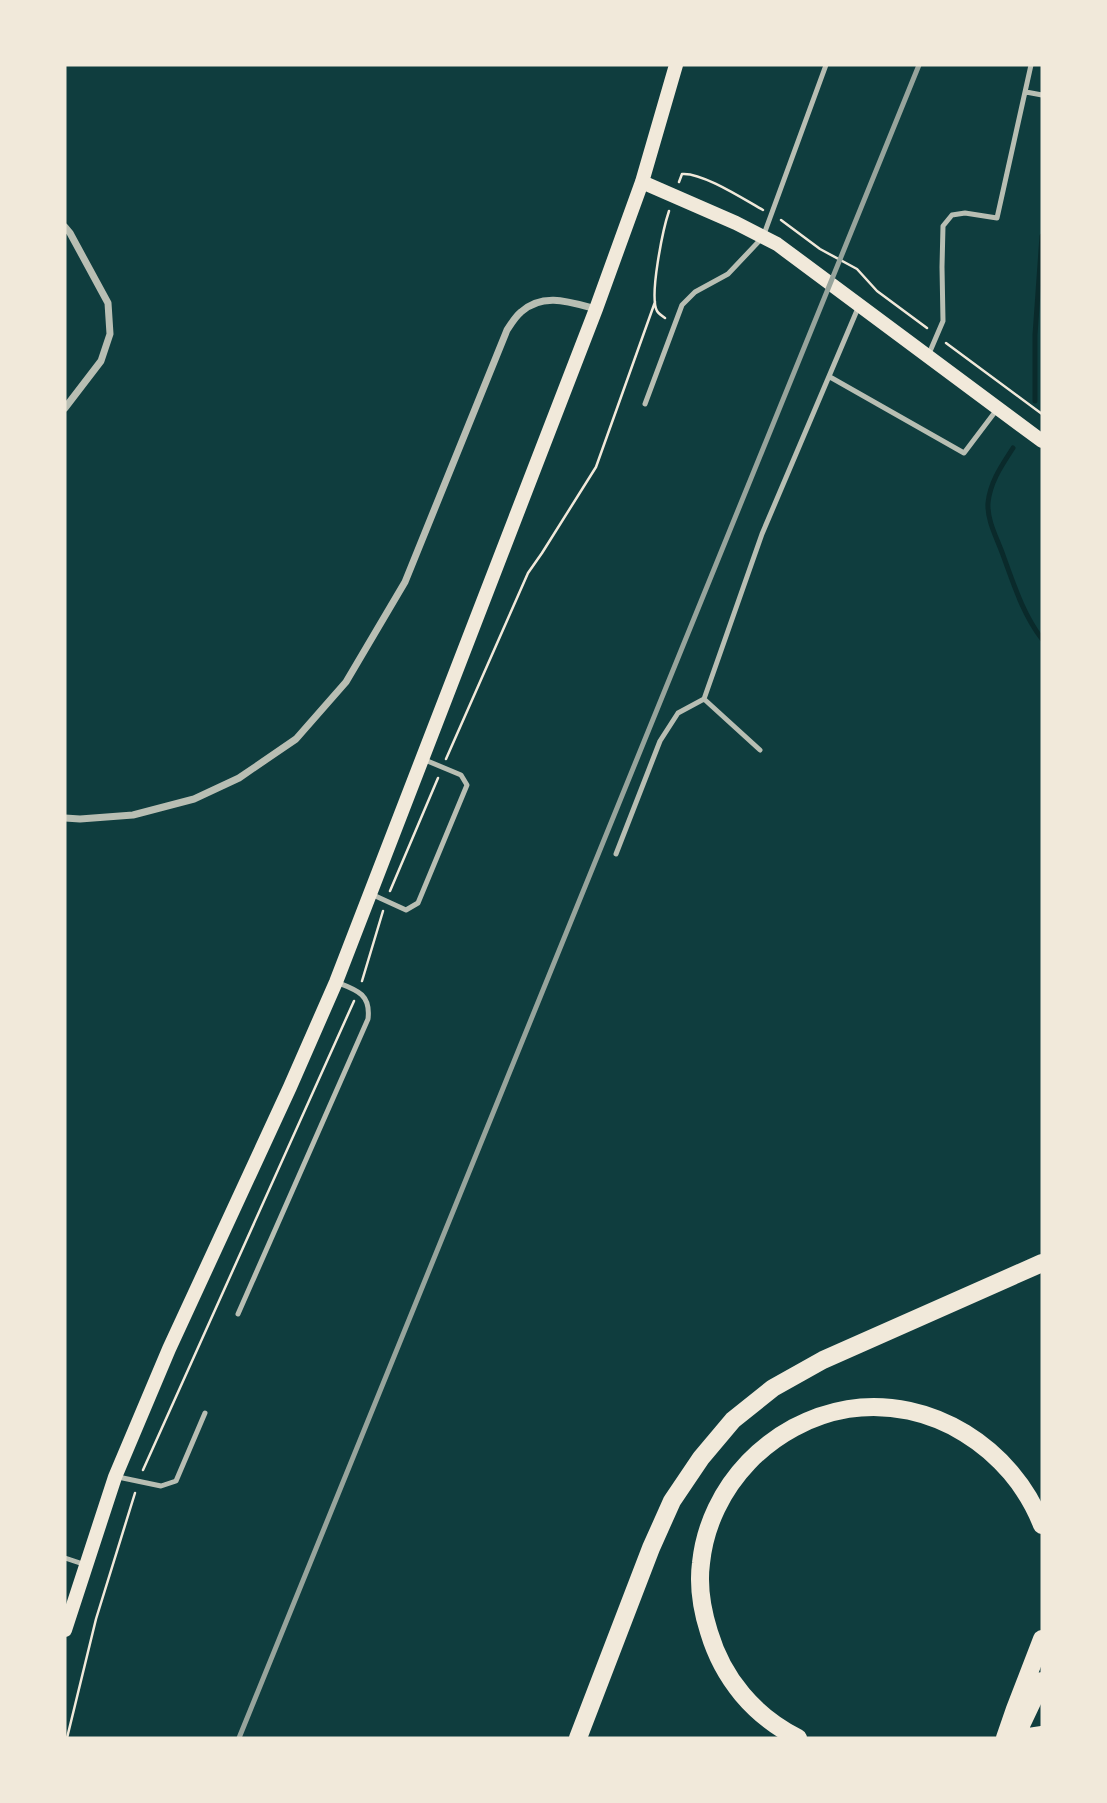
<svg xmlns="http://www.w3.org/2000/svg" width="1107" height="1803" font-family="Inter,sans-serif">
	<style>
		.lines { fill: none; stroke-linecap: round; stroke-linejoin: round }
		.stream { stroke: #0a2a2b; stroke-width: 5 }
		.path { stroke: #f1e9da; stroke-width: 2.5 }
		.service { stroke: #b8beb3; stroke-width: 5 }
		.minor { stroke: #b8beb3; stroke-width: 7 }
		.secondary { stroke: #f1e9da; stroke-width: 14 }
		.motorway { stroke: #f1e9da; stroke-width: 18 }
		.rail { stroke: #97a49c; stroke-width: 5 }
	</style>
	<rect width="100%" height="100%" fill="#0f3d3e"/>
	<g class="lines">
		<path class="stream" d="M1035 401V335L1042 236
			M1013 448C1002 465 990 482 988 503 987 521 997 538 1003 555 1014 585 1023 614 1042 639"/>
		<path class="path" d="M679 182 682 174C702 172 745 200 763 210
			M781 220 820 249 857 269 877 291 927 328
			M665 318C662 316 659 314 657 311 649 296 663 229 669 211
			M946 343 1042 414
			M446 759 528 573 542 553 596 467 655 302
			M390 891 438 778
			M362 981 383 911
			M143 1470 354 1001
			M67 1738 96 1619 135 1493"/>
		<path class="service" d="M1026 92 1042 95
			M928 356 943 321 942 267 943 226 952 215 965 213 997 218 1031 65
			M830 377 964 453 998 408
			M645 404 682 305 695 292 728 274 763 237 826 65
			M760 750 704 699 762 534 858 308
			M616 854 660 741 678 713 704 699
			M371 894 406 910 418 903 467 785 461 775 425 760
			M238 1314 368 1019C371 994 357 990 336 982
			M118 1477 161 1486 176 1481 205 1413
			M65 1558 86 1565"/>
		<path class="minor" d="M65 227 70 233 108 303 110 334 101 361 65 408
			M65 818 80 819 133 815 194 799 239 778 296 739 346 682 405 582 507 330C511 324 515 317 521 312 543 292 570 302 596 309"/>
		<path class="secondary" d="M642 182 736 223 777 244 1042 441
			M65 1630 115 1477 169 1349 290 1087 336 982 596 309 642 182 676 65"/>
		<path class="motorway" d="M578 1738 651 1548 672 1501 701 1458 733 1420 773 1388 823 1360 1042 1263
			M798 1738C754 1716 723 1679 709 1632 702 1610 698 1586 701 1563 709 1486 771 1422 848 1409 931 1396 1012 1448 1042 1525
			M1005 1738 1015 1709 1042 1639
			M1015 1738 1042 1681
			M1022 1738 1042 1735"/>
		<path class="rail" d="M239 1738 919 65"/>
	</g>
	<rect width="1107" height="1803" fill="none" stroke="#f1e9da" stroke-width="133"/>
</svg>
